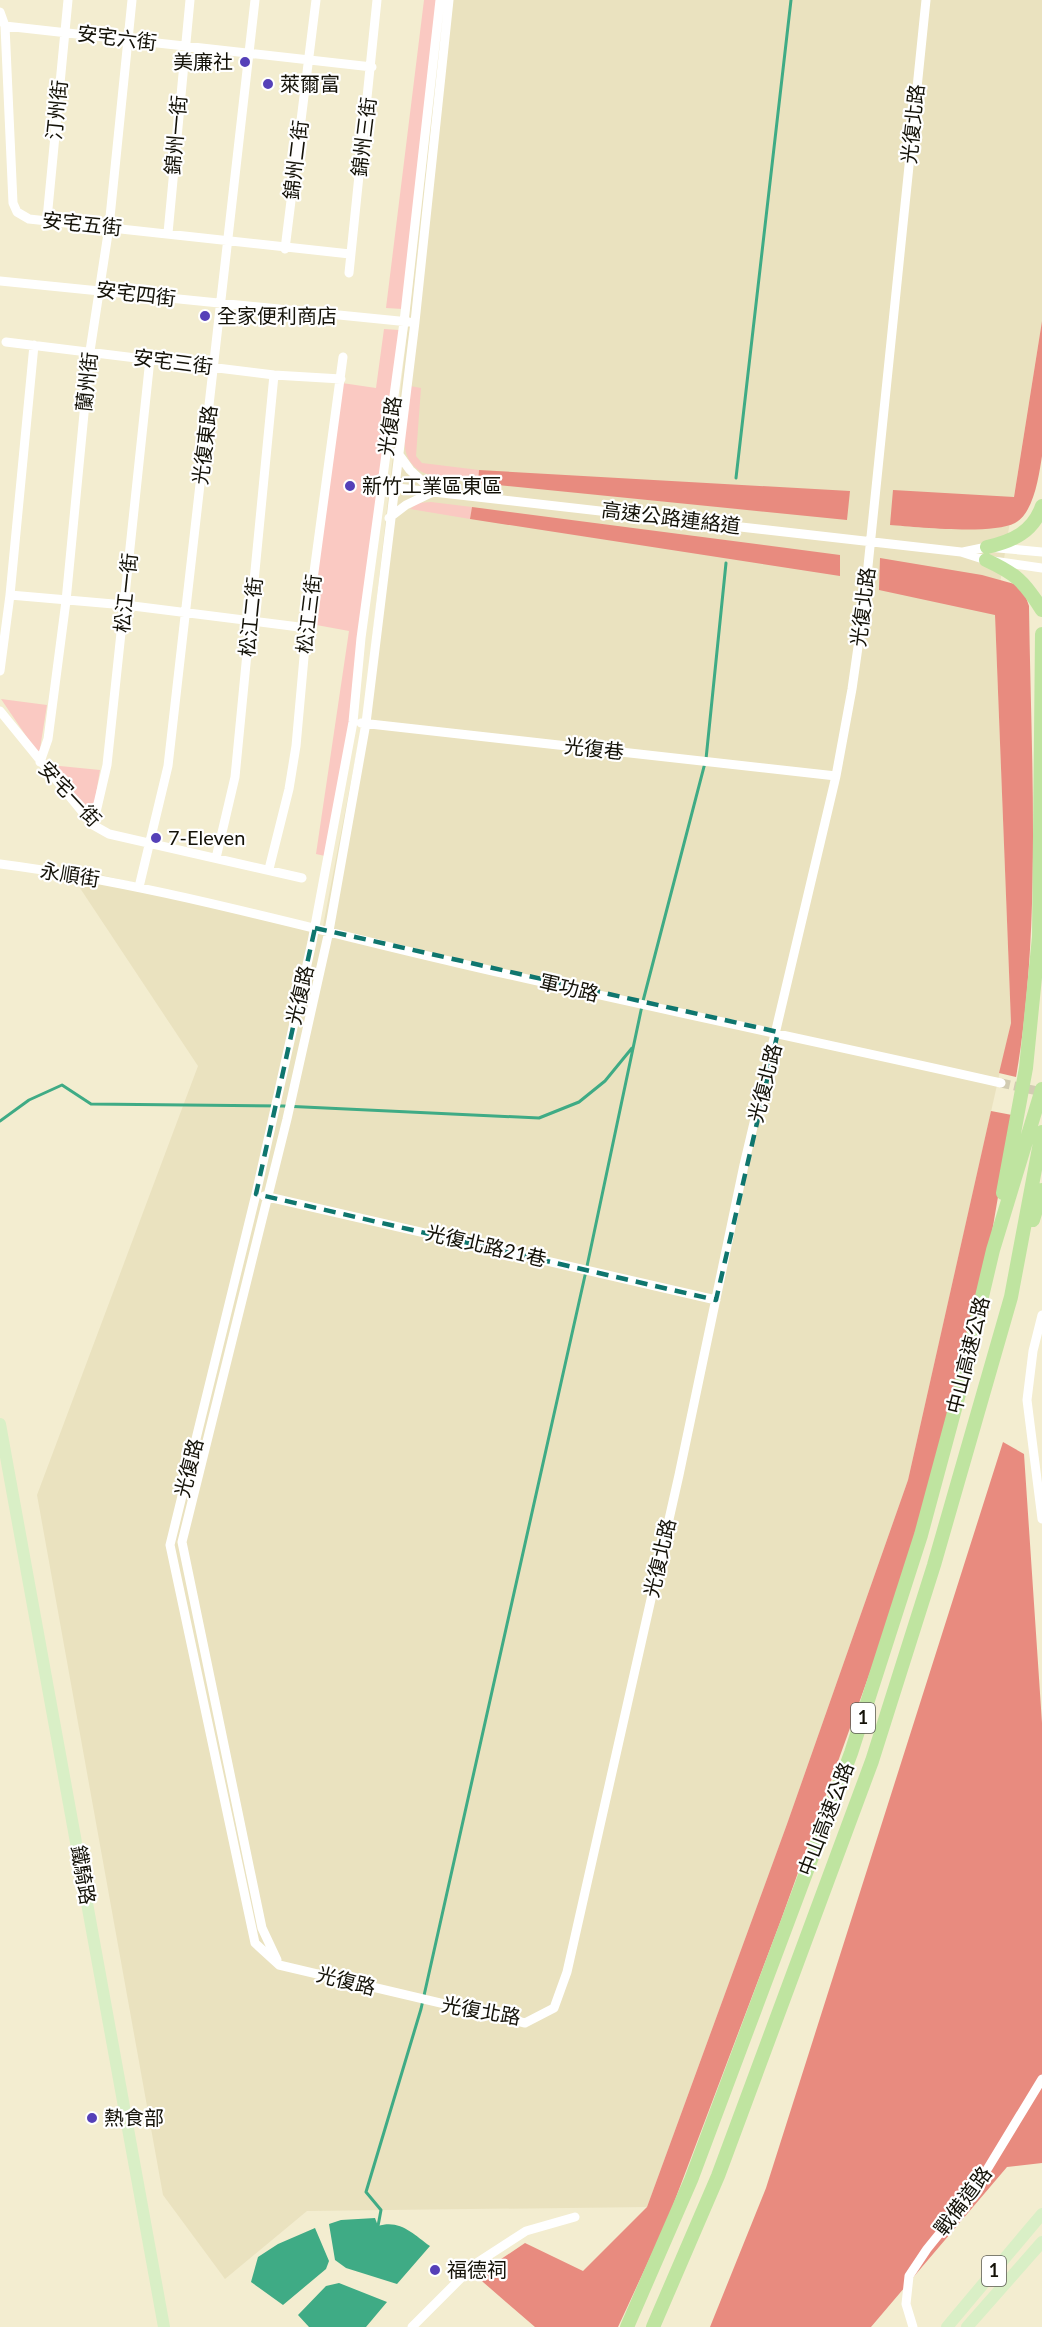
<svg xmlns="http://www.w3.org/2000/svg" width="1042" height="2327" font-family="Lato,'Noto Sans TC',sans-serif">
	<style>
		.built { fill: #eae2bf }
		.green { fill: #fac9c2 }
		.forest { fill: #e88b7f }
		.water { fill: #3fab85 }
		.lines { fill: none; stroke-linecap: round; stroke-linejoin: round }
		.stream { stroke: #3fab85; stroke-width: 3 }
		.minor-tunnel { stroke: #d2ccb2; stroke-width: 9; stroke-dasharray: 9 4.5; stroke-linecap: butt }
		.minor { stroke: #fff; stroke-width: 9 }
		.major { stroke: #d9efc6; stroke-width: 12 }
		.highway { stroke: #bfe4a0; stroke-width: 14 }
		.marked { fill: none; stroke: #0f766e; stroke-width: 4.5; stroke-dasharray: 12 8; stroke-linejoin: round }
		.poi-dot { fill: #5540b8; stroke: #fff; stroke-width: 2 }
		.labels { text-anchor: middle; stroke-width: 4.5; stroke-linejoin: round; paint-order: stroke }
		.shield { fill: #fff; stroke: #5a5952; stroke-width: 1.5 }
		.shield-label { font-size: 18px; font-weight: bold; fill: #141208 }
		.street-label { font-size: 20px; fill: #141208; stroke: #fff }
		.poi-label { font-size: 20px; fill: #141208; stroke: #fff; text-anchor: start }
	</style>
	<rect width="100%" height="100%" fill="#f3edd0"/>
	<path class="built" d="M445 0H1042V321L995 615 1011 1023 908 1480 787 1824 647 2207 307 2211 225 2279 163 2195 37 1495 198 1066 66 867 323 926 363 719Z"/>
	<path class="green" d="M424 0H437L403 309 386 308Z
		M384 329 399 330 350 722 325 856 316 854 349 631 311 624 342 383 376 388Z
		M410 386 421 388 416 456 422 463 479 470 478 483C462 480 443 479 427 474 391 462 407 413 410 386Z
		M431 502 472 507 470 519 410 509 418 503Z
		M1 699 47 705 39 755Z
		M50 765 100 770 92 818Z"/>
	<path class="forest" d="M1042 321V456C1039 475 1034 513 1015 523 992 535 917 527 890 525L893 490 1014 497Z
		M479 470 850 491 847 520 478 483Z
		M472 507 840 555V576L470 519Z
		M880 558 982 575 1022 586 1029 606C1031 759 1042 927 1016 1077L999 1073 1011 1023 995 615 879 590Z
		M991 1111 1012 1115 979 1308 919 1536 781 1920 667 2221 618 2327H535L476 2276 525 2243 583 2271 647 2207 787 1824 908 1480Z
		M1003 1442 1024 1454 1042 1723V2163L1007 2167 871 2327H710L766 2188Z"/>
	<path class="water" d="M375 2218 378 2226C400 2219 413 2234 430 2246L397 2284 346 2268 335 2260 329 2224 341 2220Z
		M315 2228 329 2261 326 2269 283 2305 251 2282 258 2257 278 2244Z
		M339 2283 387 2302 366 2327H309L298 2315 326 2286Z"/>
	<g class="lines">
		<path class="stream" d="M736 478 791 0
			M0 1121 29 1100 62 1085 91 1104 283 1106 539 1118 579 1102 605 1081 632 1048
			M378 2226 381 2210 366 2192 421 2009 586 1271 643 1001 706 759 726 563"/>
		<path class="minor-tunnel" d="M1001 1083 1042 1092"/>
		<path class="minor" d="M440 0 404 322 361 638 353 722 312 942 256 1194 170 1545 255 1943 279 1965 525 2023 554 2008 567 1972 679 1475 744 1165 836 776 852 689 864 605 926 0
			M0 12 5 26 13 203 17 212 29 219 350 254
			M5 26 372 67
			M47 219 68 0
			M168 233 190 0
			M285 249 316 0
			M349 273 377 0
			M0 281 409 322
			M6 342 274 375 341 379
			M397 452 410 470 433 491
			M389 487 961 552 986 560 1042 568
			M389 518 406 505 433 492
			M963 552 987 547 1042 552
			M10 595 125 605 307 628
			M0 671 10 595 34 345
			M0 711 93 825 109 834 302 878
			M361 723 836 776
			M40 762 48 739 66 601 90 351 109 227 132 0
			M93 825 107 765 150 359
			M216 858 235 777 274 375
			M0 864C155 884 305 928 458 963 638 1005 820 1042 1001 1083
			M269 869 289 789 296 746 307 624 343 357
			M139 887 168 766 255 0
			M264 1196 716 1300
			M1042 1315 1033 1351 1027 1400 1042 1519
			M277 1960 262 1928 182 1542 287 1119 329 931 366 723 415 322 449 0
			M412 2327 475 2264 526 2231 575 2217
			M913 2327 906 2304 909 2276 927 2249 974 2191 1042 2079"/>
		<path class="major" d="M0 1424 164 2327
			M947 2327 1042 2214
			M967 2327 1042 2242"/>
		<path class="highway" d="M987 547C1013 541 1033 532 1042 506
			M986 560C1016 574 1024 581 1042 610
			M1003 1193 1026 1068 1039 937 1042 634
			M1033 1220 1042 1190
			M627 2327 691 2180 851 1753 921 1535 959 1394 993 1250 1042 1089
			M653 2327 718 2176 872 1761 934 1565 1011 1297 1042 1132"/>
	</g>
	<path class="marked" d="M315 928 778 1032 716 1300 256 1194Z"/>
	<g class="poi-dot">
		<circle cx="245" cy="62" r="6"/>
		<circle cx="268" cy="84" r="6"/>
		<circle cx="205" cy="316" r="6"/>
		<circle cx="350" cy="486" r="6"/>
		<circle cx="156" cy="838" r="6"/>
		<circle cx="92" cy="2118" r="6"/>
		<circle cx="435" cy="2270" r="6"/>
	</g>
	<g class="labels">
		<g class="shield">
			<rect x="851" y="1703" width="24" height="30" rx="4.5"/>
			<rect x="982" y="2256" width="24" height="30" rx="4.5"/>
		</g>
		<g class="shield-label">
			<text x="863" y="1724">1</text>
			<text x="994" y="2277">1</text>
		</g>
		<g class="street-label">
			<text transform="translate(117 38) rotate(7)" y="7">安宅六街</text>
			<text transform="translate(57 110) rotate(-84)" y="7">汀州街</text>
			<text transform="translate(913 124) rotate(-84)" y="7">光復北路</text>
			<text transform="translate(176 135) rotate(-85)" y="7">錦州一街</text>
			<text transform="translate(364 137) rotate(-83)" y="7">錦州三街</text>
			<text transform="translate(296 160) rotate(-83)" y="7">錦州二街</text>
			<text transform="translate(82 224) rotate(6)" y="7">安宅五街</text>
			<text transform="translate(136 294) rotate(7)" y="7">安宅四街</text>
			<text transform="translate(173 362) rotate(7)" y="7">安宅三街</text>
			<text transform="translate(87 382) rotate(-84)" y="7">蘭州街</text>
			<text transform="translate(390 426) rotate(-82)" y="7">光復路</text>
			<text transform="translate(205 445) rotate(-83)" y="7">光復東路</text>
			<text transform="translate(671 518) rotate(7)" y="7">高速公路連絡道</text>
			<text transform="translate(126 593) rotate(-84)" y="7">松江一街</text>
			<text transform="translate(863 607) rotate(-83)" y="7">光復北路</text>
			<text transform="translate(309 614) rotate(-83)" y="7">松江三街</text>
			<text transform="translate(251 617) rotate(-84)" y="7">松江二街</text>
			<text transform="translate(594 749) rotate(6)" y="7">光復巷</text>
			<text transform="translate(70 794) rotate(47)" y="7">安宅一街</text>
			<text transform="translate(70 875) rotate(9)" y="7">永順街</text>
			<text transform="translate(569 988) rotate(13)" y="7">軍功路</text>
			<text transform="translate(300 995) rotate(-77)" y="7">光復路</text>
			<text transform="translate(765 1083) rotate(-76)" y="7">光復北路</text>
			<text transform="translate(486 1246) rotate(13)" y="7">光復北路21巷</text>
			<text transform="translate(968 1355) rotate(-76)" y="7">中山高速公路</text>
			<text transform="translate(189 1468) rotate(-76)" y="7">光復路</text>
			<text transform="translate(660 1558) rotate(-77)" y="7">光復北路</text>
			<text transform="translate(826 1819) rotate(-69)" y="7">中山高速公路</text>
			<text transform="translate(83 1875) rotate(80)" y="7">鐵騎路</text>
			<text transform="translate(346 1981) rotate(14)" y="7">光復路</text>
			<text transform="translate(481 2011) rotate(10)" y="7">光復北路</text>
			<text transform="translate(963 2201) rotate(-53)" y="7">戰備道路</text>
		</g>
		<g class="poi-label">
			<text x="233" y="69" text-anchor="end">美廉社</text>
			<text x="280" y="91">萊爾富</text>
			<text x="217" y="323">全家便利商店</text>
			<text x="362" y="493">新竹工業區東區</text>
			<text x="168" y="845">7-Eleven</text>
			<text x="104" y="2125">熱食部</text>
			<text x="447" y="2277">福德祠</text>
		</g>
	</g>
</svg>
